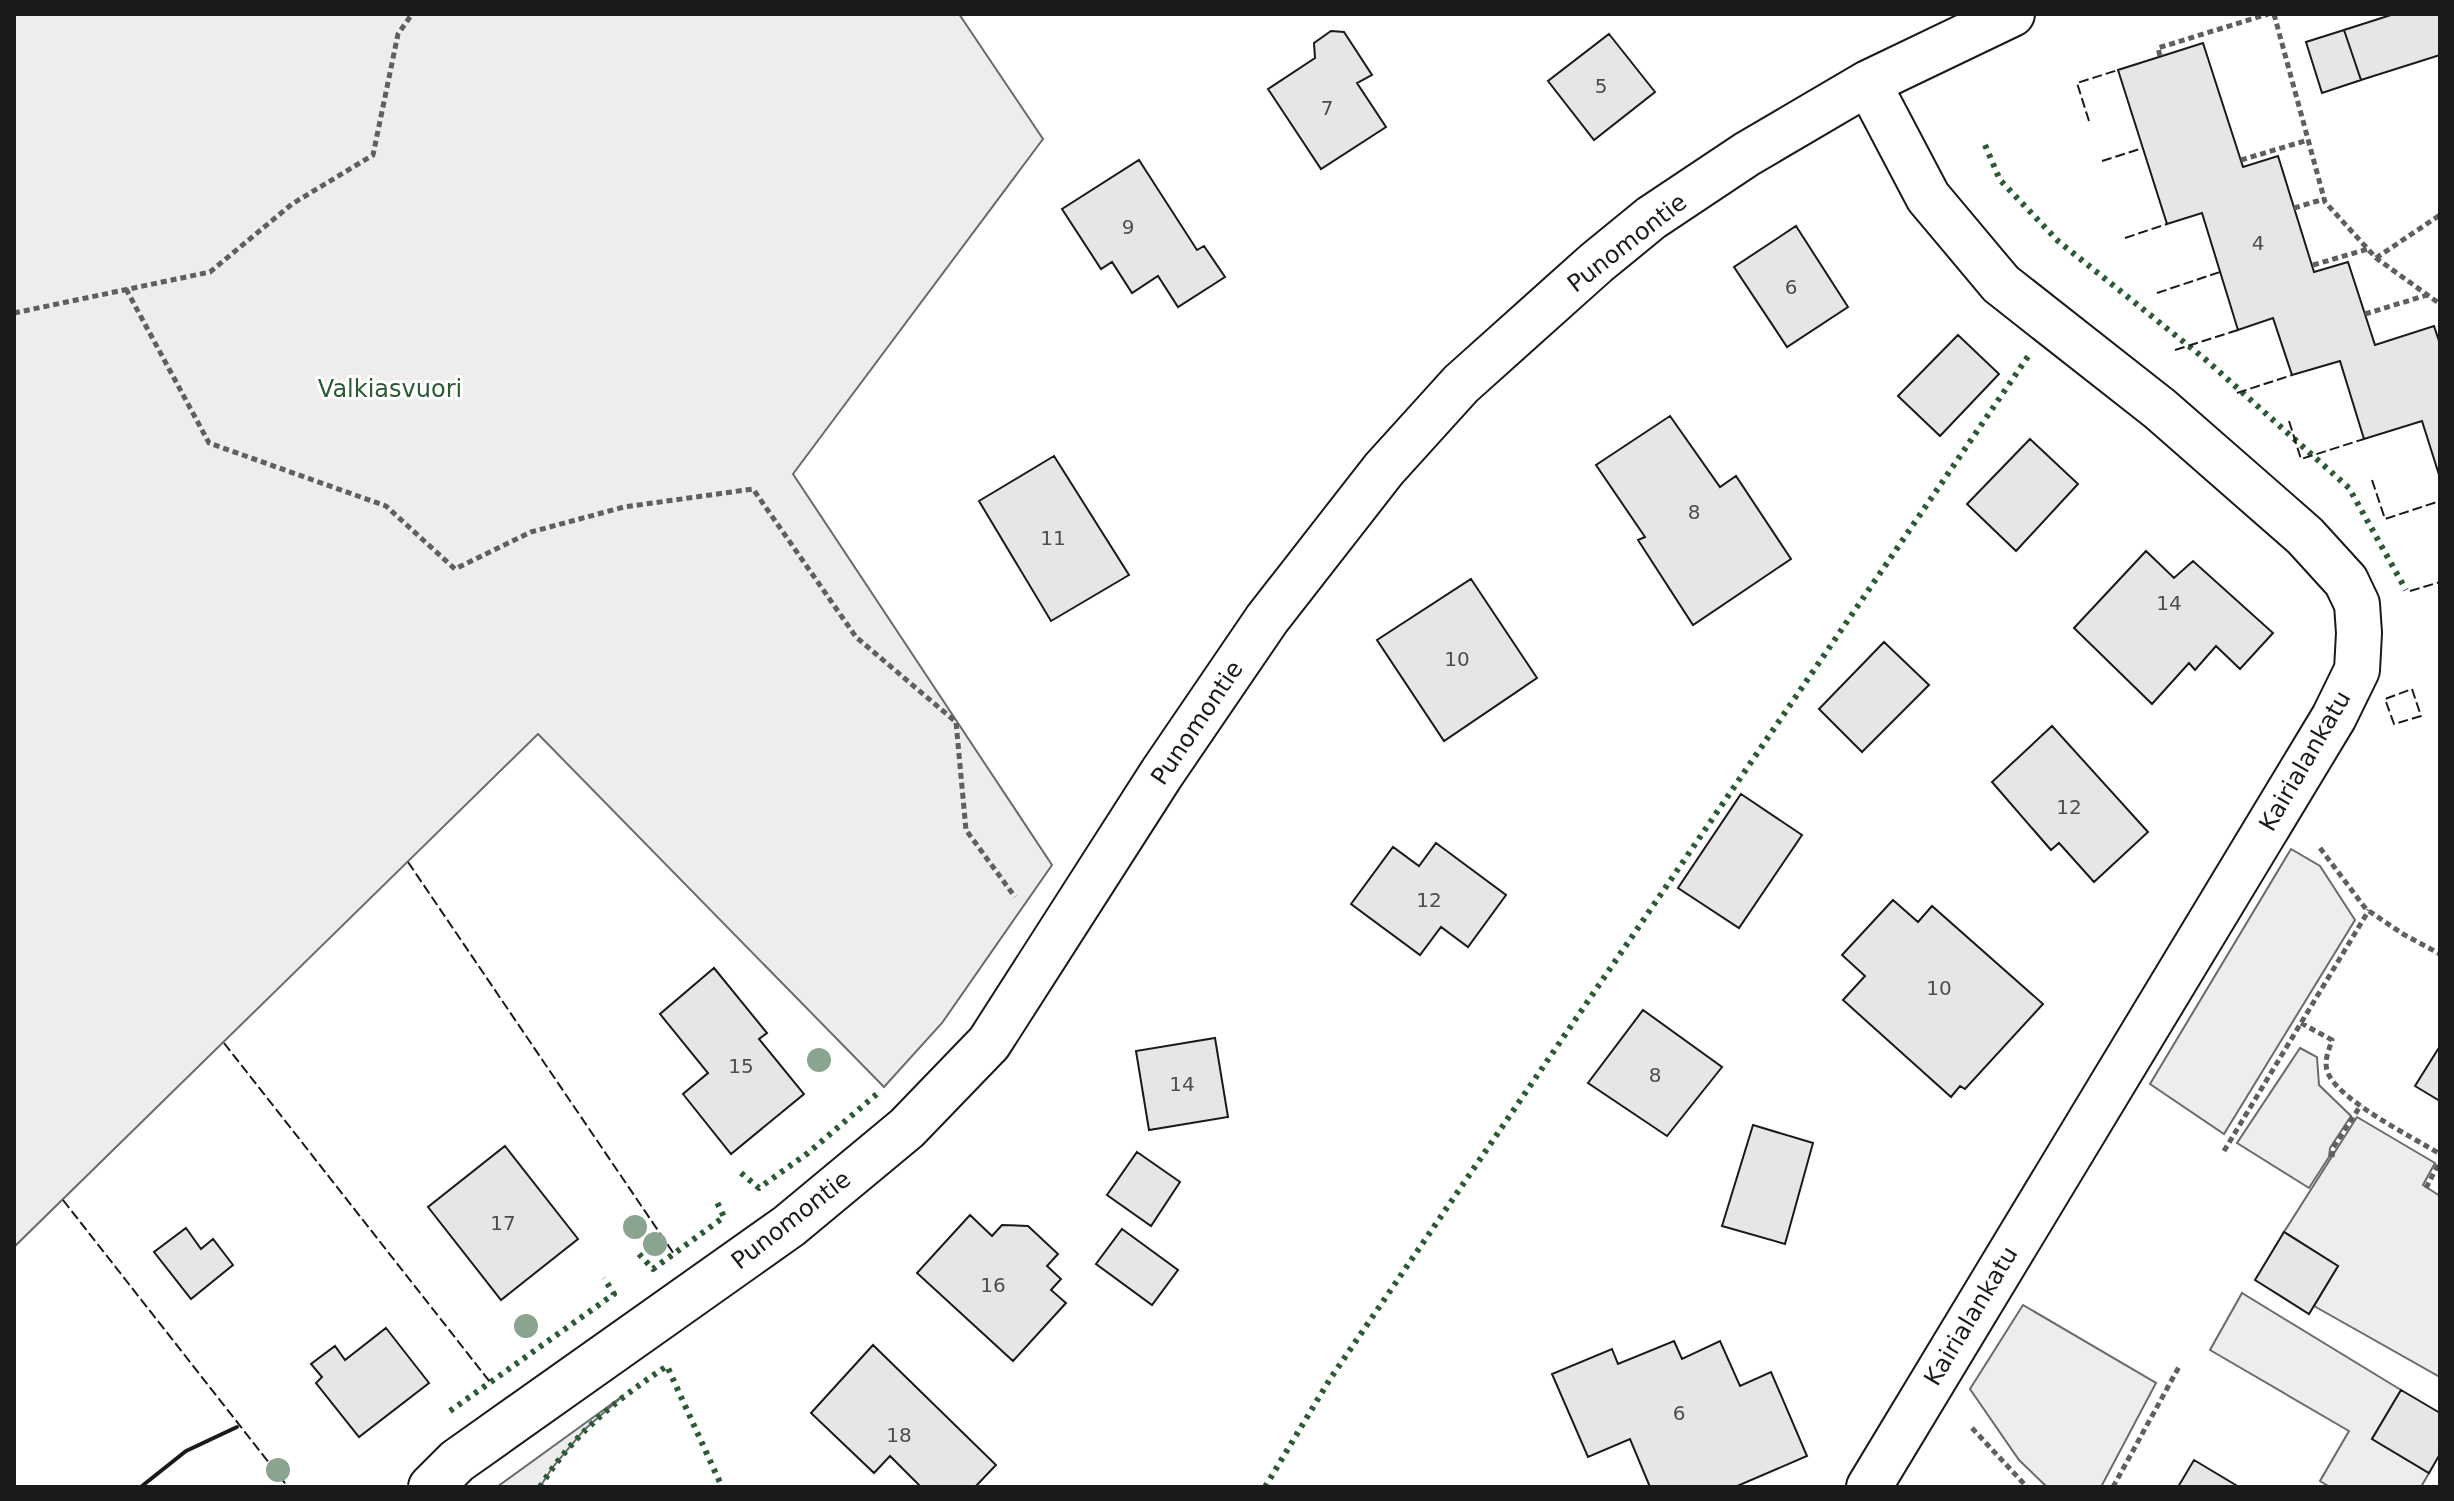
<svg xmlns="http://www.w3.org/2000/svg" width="2454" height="1501" font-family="'DejaVu Sans',sans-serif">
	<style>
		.built { fill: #ededed; stroke: #6a6a6a; stroke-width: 2 }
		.building { fill: #e6e6e6; stroke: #1a1a1a; stroke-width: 2 }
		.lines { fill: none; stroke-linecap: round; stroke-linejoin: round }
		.minor-casing { stroke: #1a1a1a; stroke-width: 48 }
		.path { stroke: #5f5f5f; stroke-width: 5; stroke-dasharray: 6 4; stroke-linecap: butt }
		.minor { stroke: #fff; stroke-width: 44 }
		.hedge { stroke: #2b5a34; stroke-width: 6; stroke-dasharray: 4 6; stroke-linecap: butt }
		.fence { stroke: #1a1a1a; stroke-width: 2; stroke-dasharray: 10 4; stroke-linecap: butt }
		.wall { stroke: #1a1a1a; stroke-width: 4 }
		.tree { fill: #8aa48f }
		.labels { text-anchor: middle; stroke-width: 6; stroke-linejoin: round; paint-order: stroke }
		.number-label { font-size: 20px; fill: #4d4d4d }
		.street-label { font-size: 24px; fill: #1a1a1a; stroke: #fff }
		.park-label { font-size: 24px; fill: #2b5a34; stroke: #fff }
	</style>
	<rect width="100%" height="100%" fill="#fff"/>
	<path class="built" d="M14 14H959L1043 139 793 474 1052 865 942 1023 884 1087 538 734 14 1247Z
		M2291 849 2320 866 2355 920 2224 1134 2150 1084Z
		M2300 1048 2317 1057 2319 1085 2351 1116 2330 1148 2329 1157 2309 1188 2237 1143Z
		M2357 1117 2435 1163 2423 1185 2440 1196V1377L2314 1306 2338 1266 2284 1232Z
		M2242 1293 2401 1390 2372 1439 2429 1473 2421 1487H2330L2320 1481 2349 1431 2210 1350Z
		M2023 1305 2156 1383 2101 1487H2047L2019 1460 1970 1389Z
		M624 1395 584 1430 552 1468 540 1487H497Z"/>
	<path class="building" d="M2394 14H2440V55L2361 80 2344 30Z
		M2344 30 2361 80 2322 93 2306 42Z
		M1331 31 1344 32 1372 75 1357 83 1386 127 1321 169 1268 89 1315 58 1314 43Z
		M1609 34 1655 92 1594 140 1548 81Z
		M2203 43 2243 167 2278 156 2314 272 2348 262 2375 345 2434 326 2440 344V478L2422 421 2364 439 2340 361 2292 375 2273 318 2238 330 2202 213 2167 224 2118 70Z
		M1139 160 1197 250 1204 246 1225 277 1178 307 1158 276 1132 293 1112 262 1101 269 1062 209Z
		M1796 226 1848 307 1787 347 1734 267Z
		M1958 335 1999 374 1940 436 1898 396Z
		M1670 416 1720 487 1736 476 1791 559 1693 625 1638 540 1645 537 1596 465Z
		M2030 439 2078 484 2016 551 1967 504Z
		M1054 456 1129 575 1051 621 979 501Z
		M2146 551 2174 578 2193 561 2273 633 2240 669 2216 646 2195 670 2189 663 2152 704 2074 628Z
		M1471 579 1537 678 1444 741 1377 640Z
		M1884 642 1929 685 1862 752 1819 709Z
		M2052 726 2148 832 2094 882 2059 843 2051 850 1992 782Z
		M1741 794 1802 835 1739 928 1678 888Z
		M1436 843 1506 895 1468 947 1441 927 1420 955 1351 904 1393 847 1419 866Z
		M1893 900 1918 922 1932 906 2043 1004 1965 1089 1960 1086 1951 1097 1843 1000 1865 976 1842 955Z
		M714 968 767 1033 759 1039 804 1094 731 1154 683 1094 708 1073 660 1014Z
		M1643 1010 1722 1067 1667 1136 1588 1083Z
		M1215 1038 1228 1117 1149 1130 1136 1051Z
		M2440 1046V1101L2415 1086Z
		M1753 1125 1813 1143 1785 1244 1722 1226Z
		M505 1146 578 1239 501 1300 428 1207Z
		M1137 1152 1180 1182 1151 1226 1107 1195Z
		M970 1215 992 1236 1002 1225 1028 1226 1058 1254 1047 1266 1061 1279 1051 1290 1066 1303 1013 1361 917 1273Z
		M186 1228 201 1249 213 1239 233 1265 191 1299 154 1252Z
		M1122 1229 1178 1270 1152 1305 1096 1264Z
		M2284 1232 2338 1266 2309 1314 2255 1280Z
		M386 1328 429 1383 359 1437 316 1383 322 1377 311 1364 335 1346 345 1360Z
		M1674 1341 1682 1359 1720 1341 1740 1386 1771 1372 1807 1456 1735 1487H1650L1630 1439 1588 1457 1552 1374 1612 1349 1618 1364Z
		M873 1345 996 1465 975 1487H921L890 1456 874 1473 811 1413Z
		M2401 1390 2440 1413V1454L2429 1473 2372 1439Z
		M2194 1460 2239 1487H2178Z"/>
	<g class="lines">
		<defs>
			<path id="minor" d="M1868 83 1928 197 2001 284 2160 409 2305 536 2346 581 2357 604 2359 633 2357 670 2334 717 1869 1487
				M431 1487 457 1461 789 1226 907 1128 989 1043 1162 773 1267 619 1384 469 1461 384 1596 263 1651 218 1747 154 1868 83 2012 14"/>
		</defs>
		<use href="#minor" class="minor-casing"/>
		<path class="path" d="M2274 14 2325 202 2376 258 2440 304
			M2160 56 2158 48 2268 14
			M2241 160 2308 140
			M2294 208 2324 199
			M2376 258 2440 215
			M2313 265 2368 249
			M126 289 209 443 386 506 455 569 531 532 624 507 753 489 856 637 956 722 966 830 1015 897
			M14 313 210 272 292 204 373 155 398 34 412 14
			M2365 314 2427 295
			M2320 848 2366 909 2403 934 2440 954
			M2301 1023 2332 1040C2328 1053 2322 1064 2330 1077 2345 1103 2412 1137 2440 1154
			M2224 1151 2369 910
			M2332 1157 2333 1148 2361 1105
			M2426 1188 2440 1161
			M1972 1428 2027 1487
			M2113 1487 2180 1365"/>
		<use href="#minor" class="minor"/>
		<path class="hedge" d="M1985 145 2000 180 2058 241 2205 359 2349 488 2406 590
			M741 1173 759 1188 808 1153 878 1093
			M639 1254 653 1269 724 1217 716 1200
			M450 1411 614 1294 604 1278
			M540 1487C572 1435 616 1400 667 1366L722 1487
			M1265 1487 1330 1379 2029 355"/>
		<path class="fence" d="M2089 121 2077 83 2118 70
			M2102 161 2143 148
			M2125 238 2167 224
			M2157 293 2220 272
			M2175 350 2238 330
			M2237 393 2292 375
			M2289 421 2301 459 2364 439
			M2372 480 2385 519 2440 501
			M2410 591 2440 582
			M2412 689 2421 716 2394 724 2385 699Z
			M408 862 674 1254
			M224 1043 490 1382
			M63 1200 288 1487"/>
		<path class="wall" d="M142 1486 186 1451 237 1427"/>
	</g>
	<g class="tree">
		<circle cx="819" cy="1060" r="12"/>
		<circle cx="635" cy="1227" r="12"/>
		<circle cx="655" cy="1244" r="12"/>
		<circle cx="526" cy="1326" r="12"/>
		<circle cx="278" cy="1470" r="12"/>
	</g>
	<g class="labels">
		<g class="number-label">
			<text x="1601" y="93">5</text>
			<text x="1327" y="115">7</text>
			<text x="1128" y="234">9</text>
			<text x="2258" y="250">4</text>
			<text x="1791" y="294">6</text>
			<text x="1694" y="519">8</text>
			<text x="1053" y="545">11</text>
			<text x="2169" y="610">14</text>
			<text x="1457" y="666">10</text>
			<text x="2069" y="814">12</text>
			<text x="1429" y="907">12</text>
			<text x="1939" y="995">10</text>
			<text x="741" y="1073">15</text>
			<text x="1655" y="1082">8</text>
			<text x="1182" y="1091">14</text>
			<text x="503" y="1230">17</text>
			<text x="993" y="1292">16</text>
			<text x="1679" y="1420">6</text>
			<text x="899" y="1442">18</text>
		</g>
		<g class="street-label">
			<text transform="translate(1627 243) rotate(-38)" y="8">Punomontie</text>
			<text transform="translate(1197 723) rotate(-56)" y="8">Punomontie</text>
			<text transform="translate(2305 761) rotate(-60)" y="8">Kairialankatu</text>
			<text transform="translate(791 1220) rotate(-38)" y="8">Punomontie</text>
			<text transform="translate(1971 1316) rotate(-59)" y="8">Kairialankatu</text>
		</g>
		<g class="park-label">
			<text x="390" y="397">Valkiasvuori</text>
		</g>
	</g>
	<rect width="2454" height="1501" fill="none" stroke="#1a1a1a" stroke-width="32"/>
</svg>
